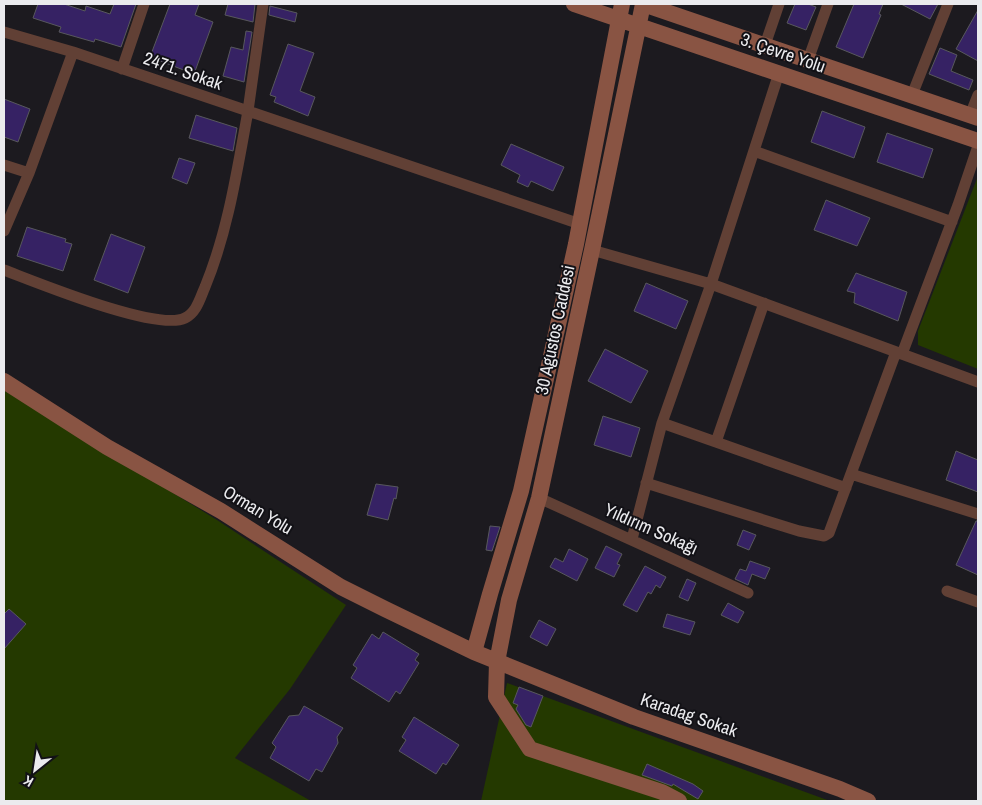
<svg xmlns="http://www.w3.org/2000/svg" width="982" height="805" font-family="'Archivo Narrow',sans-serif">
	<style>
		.green { fill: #243900 }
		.building { fill: #362264; stroke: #58585d }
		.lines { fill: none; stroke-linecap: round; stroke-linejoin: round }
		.street { stroke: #614035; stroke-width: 11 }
		.secondary { stroke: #895443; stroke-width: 16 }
		.labels { text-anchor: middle; stroke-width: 4; stroke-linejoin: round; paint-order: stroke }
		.street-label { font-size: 18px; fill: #ebebee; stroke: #121116 }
	</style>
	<rect width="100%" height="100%" fill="#1c1a1f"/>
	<path class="green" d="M978 176V369L918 345V331Z
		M4 389 217 520 346 605 290 689 235 758 311 801H4Z
		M507 683 830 801H481Z"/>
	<path class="building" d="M38 4H64L85 11 86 6 110 14 114 4H136L121 47 95 39 94 42 59 32 61 27 33 18Z
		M170 4H199L195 15 213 22 194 74 150 57Z
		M228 4H255L253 22 225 15Z
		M795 4H808L816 7 806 30 787 23Z
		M854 4H883L879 14 881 15 863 58 836 47Z
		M901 4H938L930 19Z
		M270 6 297 13 295 22 269 15Z
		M978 10V61L956 49Z
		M246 31 252 32 244 82 223 76 231 47 243 50Z
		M288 44 314 53 300 91 315 97 308 116 274 102 276 97 270 95Z
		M940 48 957 55 951 71 973 80 969 90 929 74Z
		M4 99 30 109 18 142 4 137Z
		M822 111 865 127 854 158 811 142Z
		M196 115 237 128 233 151 189 138Z
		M887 133 933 149 923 178 877 162Z
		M511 144 564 167 553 191 531 181 528 187 517 182 520 175 501 165Z
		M179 158 195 163 187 184 172 178Z
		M826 200 870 218 857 246 814 230Z
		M27 227 66 239 65 242 72 244 63 271 17 256Z
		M111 234 145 247 128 293 94 280Z
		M856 273 907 292 898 321 854 303 855 293 847 291Z
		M646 283 688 301 676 329 634 311Z
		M605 349 648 371 631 403 588 381Z
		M603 416 640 428 631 457 594 445Z
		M956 451 978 460V492L946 480Z
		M376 484 398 487 396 499 394 498 388 520 367 515Z
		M976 521H978V575L956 565Z
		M490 526 500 527 492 551 486 550Z
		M743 530 756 535 749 550 737 545Z
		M606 546 622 554 617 564 620 565 614 577 595 568Z
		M569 549 588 559 577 581 550 567 555 558 563 562Z
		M750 561 770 568 765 579 752 574 748 585 735 579 740 569 746 571Z
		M645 566 666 577 660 588 656 585 651 594 648 592 637 612 623 605Z
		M687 579 696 583 688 601 679 597Z
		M728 603 744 612 738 623 721 615Z
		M9 609 26 624 4 649V614Z
		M667 614 695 622 690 635 663 627Z
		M539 620 556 629 547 646 530 637Z
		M383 632 419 654 415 660 419 663 400 694 396 691 389 702 351 678 357 668 353 665 372 634 379 639Z
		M519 687 543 696 531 727 526 725 516 709 518 705 513 703Z
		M304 706 343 728 337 737 338 743 322 772 316 769 309 781 270 758 276 747 272 743 289 716 299 715Z
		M414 717 459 745 446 765 443 763 436 774 399 751 406 740 402 737Z
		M647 764 693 784 703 791 698 799 673 784 672 786 642 775Z"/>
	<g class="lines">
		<path class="street" d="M4 32 73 52 248 111 263 4
			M765 45 779 4
			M808 60 828 4
			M122 69 144 4
			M912 95 948 4
			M970 115 978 95
			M754 151 952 222
			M4 165 29 173
			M4 231 29 173 73 52
			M592 250 711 284 978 382
			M4 270C36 282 157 332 185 318 197 312 200 298 205 287 228 231 237 171 248 111L580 224
			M902 354 958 205 978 146
			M662 423 846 488
			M716 442 764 303
			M851 474 978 514
			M646 483 799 531 824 536 829 533 896 352
			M539 498 748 593
			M632 539 662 423 711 284 779 73
			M947 591 978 602"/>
		<path class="secondary" d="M574 4 978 141
			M643 4 592 250 539 498 509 600 497 662 496 697 530 749 662 792 679 801
			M643 4 978 118
			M4 381 107 447 221 511 341 587 385 609 474 652 634 717 840 789 868 801
			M474 652 490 594 521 491 576 244 622 4"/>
	</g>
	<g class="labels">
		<g class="street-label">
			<text transform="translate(783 53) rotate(19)" y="6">3. Çevre Yolu</text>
			<text transform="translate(183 71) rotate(19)" y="6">2471. Sokak</text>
			<text transform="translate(555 330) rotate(-78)" y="6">30 Agustos Caddesi</text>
			<text transform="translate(258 510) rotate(31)" y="6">Orman Yolu</text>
			<text transform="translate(651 529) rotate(24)" y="6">Yıldırım Sokağı</text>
			<text transform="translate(689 715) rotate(19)" y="6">Karadag Sokak</text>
		</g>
	</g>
	<rect width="982" height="805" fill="none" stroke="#ebebee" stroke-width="10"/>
	<g transform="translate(35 770) rotate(210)" stroke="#121116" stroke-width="4" paint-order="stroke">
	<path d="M0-4L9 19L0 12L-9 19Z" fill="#ebebee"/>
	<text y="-8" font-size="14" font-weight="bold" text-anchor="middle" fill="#ebebee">K</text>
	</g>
</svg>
